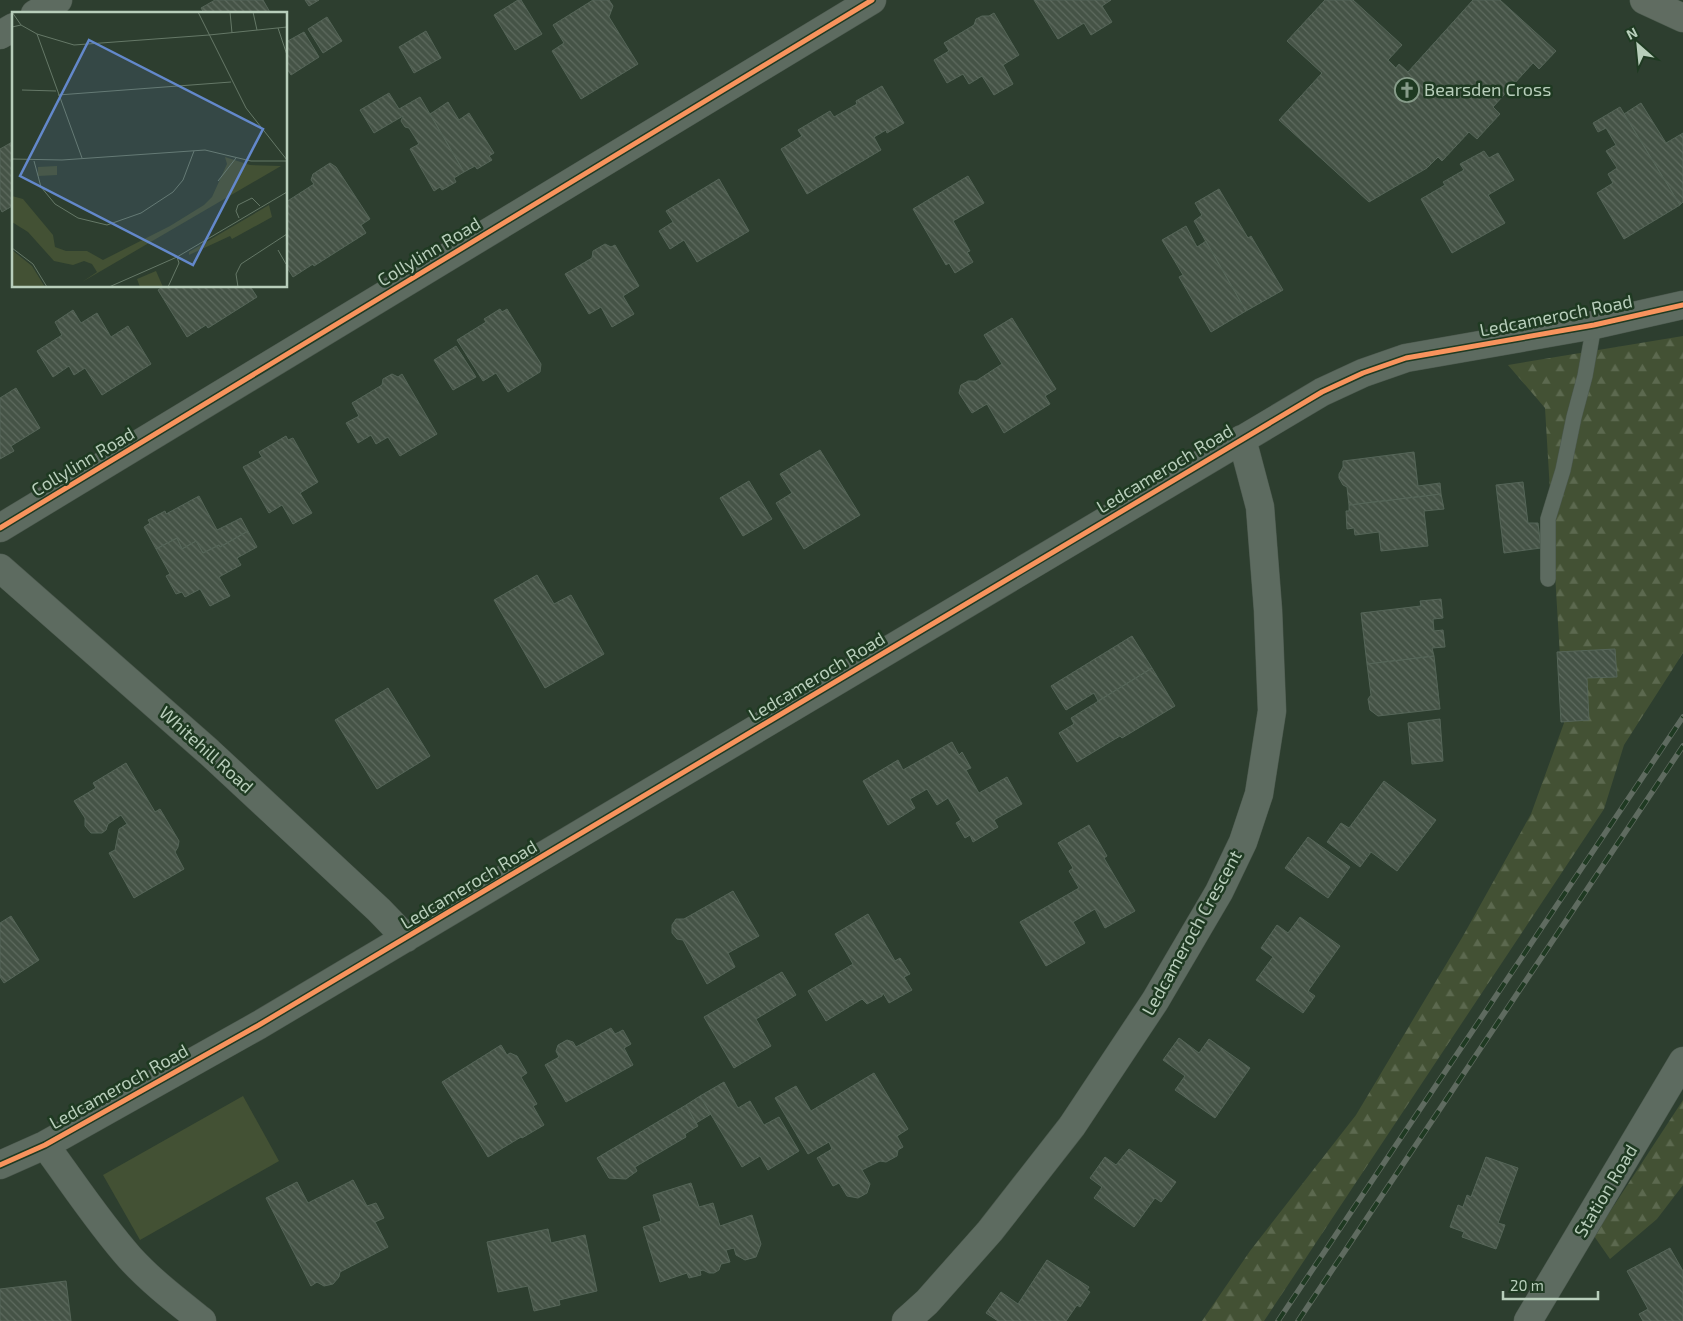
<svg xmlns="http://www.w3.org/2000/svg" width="1683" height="1321" font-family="'Exo 2',sans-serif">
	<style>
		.forest { fill: url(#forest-firs) }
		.park { fill: #435134 }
		.building { fill: url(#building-back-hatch); stroke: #556558 }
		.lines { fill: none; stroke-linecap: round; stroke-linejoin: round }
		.service-casing { stroke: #4b584d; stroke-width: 16 }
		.minor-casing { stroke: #4b584d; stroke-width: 29 }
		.tertiary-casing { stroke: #4b584d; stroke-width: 29 }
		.primary-casing { stroke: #4b5a4d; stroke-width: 29 }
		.service { stroke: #5d6b60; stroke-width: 15 }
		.minor { stroke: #5d6b60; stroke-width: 28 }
		.tertiary { stroke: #5d6b60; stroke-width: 28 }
		.primary { stroke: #606c61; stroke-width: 28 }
		.rail-casing { stroke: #5f6b60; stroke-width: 5.5 }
		.rail { stroke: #1f3a22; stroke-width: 4; stroke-dasharray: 11; stroke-linecap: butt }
		.cycleway-casing { stroke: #1f3a22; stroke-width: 8 }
		.cycleway { stroke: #f8935d; stroke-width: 5 }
		.labels { text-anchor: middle; stroke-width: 5; stroke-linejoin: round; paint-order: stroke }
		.poi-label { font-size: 18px; fill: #b8cebb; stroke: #1f3a22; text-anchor: start }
		.street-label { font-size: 18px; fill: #b8cebb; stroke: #1f3a22 }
		.inset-road { fill: none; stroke: #657867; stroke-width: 1 }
		.view { fill: #6388cb; fill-opacity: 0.15; stroke: #6388cb; stroke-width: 2.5 }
		.inset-edge { fill: none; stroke: #b8cebb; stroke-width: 2.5 }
	</style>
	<defs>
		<pattern id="forest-firs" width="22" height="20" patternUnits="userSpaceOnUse" patternTransform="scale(1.25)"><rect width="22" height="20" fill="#435134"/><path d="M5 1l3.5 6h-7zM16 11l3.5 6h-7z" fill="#5c694f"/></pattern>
		<pattern id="building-back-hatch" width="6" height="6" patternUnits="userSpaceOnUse" patternTransform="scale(1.25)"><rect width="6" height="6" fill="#455346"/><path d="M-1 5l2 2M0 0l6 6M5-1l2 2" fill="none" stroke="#5e6b5f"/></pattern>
	</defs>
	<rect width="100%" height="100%" fill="#2d3e2f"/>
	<path class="forest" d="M1683 336V653L1624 745 1604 809 1264 1321H1202L1250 1251 1356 1115 1463 936 1531 814 1564 723 1545 408 1508 365Z
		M1683 1100V1185L1657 1219 1610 1259 1594 1236Z"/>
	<path class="park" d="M243 1096 279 1161 140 1240 103 1175Z"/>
	<path class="building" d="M215 0H263L271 14H205L201 8Z
		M305 0H319L309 6Z
		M518 0H521L542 34 515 50 494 15Z
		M593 0H609L613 6 609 17 638 64 581 99 552 51 564 43 553 25Z
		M1034 0H1111L1102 6 1112 22 1091 35 1084 23 1058 39Z
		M1325 0H1353L1402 45 1388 60 1396 68 1399 64 1408 72 1473 0H1500L1556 51 1539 69 1533 63 1493 107 1500 114 1477 139 1469 132 1442 161 1438 157 1427 168 1369 202 1279 120 1322 73 1287 41Z
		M994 13 1019 55 1003 65 1013 84 994 95 982 76 969 84 963 74 947 83 934 60 949 51 944 43 974 25 976 19 982 16H989Z
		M327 17 342 41 323 53 308 29Z
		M426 31 441 58 414 73 399 47Z
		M304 32 319 57 291 75 286 67V42Z
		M882 86 904 123 887 133 886 130 874 137 881 150 807 194 781 149 802 136 798 130 830 111 834 117 857 104 856 101Z
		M389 93 399 109 420 97 464 172 454 178 456 182 442 190 440 187 434 191 410 149 419 144 409 128 405 127 401 121 403 116 374 133 360 110Z
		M448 102 459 120 469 113 494 153 489 156 492 160 477 169 475 166 464 172 430 114Z
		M1641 103 1666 143 1683 133V202L1680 205 1624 114Z
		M1620 107 1680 205 1624 239 1597 193 1613 183 1608 174 1617 168 1606 151 1616 145 1606 128 1598 132 1593 123Z
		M14 141V205L2 212 0 208V149Z
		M1484 151 1489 158 1498 153 1514 180 1488 195 1505 223 1452 253 1421 199 1445 185 1443 182 1464 170 1460 164Z
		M330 163 336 167 370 219 361 225 366 233 314 266 313 264 293 277 286 266V202L314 184 311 180 313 174Z
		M968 176 984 203 953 221 970 251 967 252 973 262 955 273 949 263 946 265 913 209Z
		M719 179 749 231 697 262 684 240 670 249 659 231 673 222 666 211Z
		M1219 189 1248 238 1251 236 1283 290 1246 311 1194 221 1202 215 1195 203Z
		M1186 226 1197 247 1206 241 1246 311 1211 332 1179 277 1183 275 1162 240Z
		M605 244 611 247 615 245 639 286 623 296 634 314 612 327 601 307 589 314 565 274 592 258 593 251Z
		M164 286H250L257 297 208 328 206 325 187 337 158 290Z
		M500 309 502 312 507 309 541 364 540 372 508 392 496 373 483 381 457 340 486 322 484 319Z
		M73 310 81 323 97 313 111 337 128 326 151 364 102 395 85 368 74 375 69 366 53 377 37 351 62 335 55 322Z
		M1012 318 1056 389 1045 396 1050 404 1004 433 987 404 972 413 959 393 961 385 968 381H976L1002 364 984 335Z
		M456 346 476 377 453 390 434 360Z
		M392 374 398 377 402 374 437 434 400 456 388 437 376 444 371 435 358 443 346 423 359 416 352 403 382 385 383 379Z
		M16 388 40 428 11 446 14 451 0 459V398Z
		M286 436 288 440 293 438 318 482 300 493 312 513 293 524 282 505 269 513 243 467 262 457 259 452Z
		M820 450 860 515 804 549 776 503 792 493 780 474Z
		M1414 452 1418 486 1440 483 1441 494 1349 505 1347 487 1343 485 1339 478V474L1343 467V461Z
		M749 481 772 519 743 536 720 498Z
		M1523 482 1528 523H1538L1541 548 1504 553 1496 485Z
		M1441 494 1444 509 1424 511 1428 546 1381 551 1379 532 1355 535 1354 528 1347 529 1346 511H1349V505Z
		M199 496 217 530 241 518 248 531 220 547 219 545 203 553 196 541 182 549 177 538 156 549 144 527 150 523 148 520 165 511 166 514Z
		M248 531 257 547 237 558 241 565 219 577 230 596 210 606 200 589 185 597 182 592 176 594 166 576 170 574 156 549 177 538 182 549 196 541 203 553 219 545 220 547Z
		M537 575 554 604 571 595 604 654 545 688 494 600Z
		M1441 599 1443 618 1433 619 1434 631 1443 630 1445 647 1432 648 1434 656 1367 664 1361 613 1421 606 1420 601Z
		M1132 636 1152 668 1098 701 1094 693 1066 710 1051 686Z
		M1615 649 1617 677 1587 678 1589 720 1561 722 1557 652Z
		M1434 656 1440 709 1378 716 1370 710 1368 699 1371 695 1367 664Z
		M1152 668 1175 706 1122 738 1120 736 1077 762 1059 733 1074 724 1071 718Z
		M388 688 430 756 377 789 335 720Z
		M1440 719 1443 761 1412 764 1408 723Z
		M952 742 959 755 962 752 971 768 966 770 979 793 1007 777 1022 804 994 820 998 827 973 842 970 835 965 838 956 823 961 820 948 798 937 805 927 789 910 799 915 808 888 825 863 781 898 760 903 770Z
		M126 763 155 812 160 809 179 841 178 847 175 852 184 869 134 898 109 853 115 850 119 829 127 824 121 815 108 824 106 830 102 833H91L85 826V818L74 801 96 788 93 783Z
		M1384 781 1436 820 1397 871 1371 852 1360 867 1327 842 1341 823 1349 828Z
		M1089 825 1107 856 1104 858 1135 911 1105 928 1095 909 1073 922 1085 943 1046 966 1020 922 1079 888 1069 871 1073 868 1058 843Z
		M1308 837 1350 867 1328 898 1285 868Z
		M733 891 759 936 728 953 735 967 707 984 683 940 677 939 672 933V925L676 919H684Z
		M868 914 895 961 900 958 910 974 904 977 912 990 889 1003 883 993 882 996 867 1004 862 999 826 1021 808 991 853 964 835 934Z
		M11 916 39 960 4 983 0 977V923Z
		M1300 917 1340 946 1308 991 1315 996 1303 1013 1256 980 1273 957 1261 948 1277 925 1288 933Z
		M782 972 796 995 756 1019 771 1046 734 1068 704 1017Z
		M611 1028 615 1034 623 1030 631 1044 624 1048 633 1065 566 1102 545 1065 559 1057 556 1051 558 1045 567 1040 573 1042 576 1047Z
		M1179 1038 1199 1053 1209 1039 1250 1068 1215 1118 1175 1090 1185 1076 1163 1060Z
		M501 1045 507 1055 510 1053 517 1056 527 1073 521 1077 537 1104 533 1106 544 1125 522 1138 521 1137 488 1157 442 1082Z
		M874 1073 908 1129 897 1136 903 1147 898 1150 897 1156 886 1162 880 1161 862 1170 870 1184 867 1193 858 1198 847 1196 839 1183 833 1186 817 1158 832 1149 829 1142 808 1154 775 1098 796 1086 811 1111Z
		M724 1082 738 1108 750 1101 764 1125 779 1117 799 1151 768 1170 760 1156 742 1167 700 1096Z
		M700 1096 711 1114 696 1123 686 1105Z
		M686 1105 698 1126 685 1134 686 1137 635 1167 637 1171 626 1179 609 1178 597 1158Z
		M1129 1149 1176 1182 1161 1202 1155 1198 1134 1227 1094 1198 1102 1187 1090 1178 1105 1157 1116 1165Z
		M1486 1157 1518 1168 1498 1223 1505 1225 1496 1249 1462 1237 1464 1232 1450 1227 1458 1205 1463 1207 1467 1195 1471 1197Z
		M353 1180 367 1206 376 1203 384 1218 375 1222 388 1247 340 1272 339 1277 333 1284 324 1286 317 1282 311 1286 266 1198 297 1182 308 1203Z
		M691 1183 699 1207 713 1203 720 1226 752 1215 761 1244 756 1257 745 1260 736 1255 734 1248 726 1250 730 1262 721 1264 719 1270 714 1273H709L703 1270 700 1271 701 1275 689 1278 687 1273 660 1282 643 1227 661 1221 653 1195Z
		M548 1229 551 1243 585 1235 597 1291 559 1300 560 1305 534 1311 528 1286 498 1292 487 1242Z
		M1670 1248 1683 1271V1321H1643L1639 1314 1648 1309 1627 1271Z
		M1047 1260 1089 1287 1087 1290 1090 1292 1080 1307 1077 1305 1066 1321H998L986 1313 1001 1292 1018 1304Z
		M66 1281 71 1321H0V1289Z"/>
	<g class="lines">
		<defs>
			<path id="service" d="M1548 579V519L1563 470 1574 417 1585 376 1594 325"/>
			<path id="minor" d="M35 14 58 0
				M0 35 14 27
				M0 528 872 0
				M0 568 209 752 379 910 406 938
				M45 1145C73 1183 99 1223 130 1258 152 1282 177 1301 202 1321
				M0 1165 45 1145 259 1025 1322 392 1363 373 1406 358 1594 325 1683 305
				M906 1321 927 1302 990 1231 1072 1126 1155 1001 1219 892 1243 842 1259 794 1272 711 1268 610 1260 507 1242 439"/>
			<path id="tertiary" d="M1528 1321 1683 1061"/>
			<path id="primary" d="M1644 0 1683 18"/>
		</defs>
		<use href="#service" class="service-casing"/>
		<use href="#minor" class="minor-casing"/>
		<use href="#tertiary" class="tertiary-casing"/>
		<use href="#primary" class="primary-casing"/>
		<use href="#service" class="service"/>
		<use href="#minor" class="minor"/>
		<use href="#tertiary" class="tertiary"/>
		<use href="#primary" class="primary"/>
		<defs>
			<path id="rail" d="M1278 1321 1683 717
				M1298 1321 1683 746"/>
		</defs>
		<use href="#rail" class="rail-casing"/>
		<use href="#rail" class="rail"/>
		<defs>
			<path id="cycleway" d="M0 528 872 0
				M0 1165 45 1145 259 1025 1322 392 1363 373 1406 358 1594 325 1683 305"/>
		</defs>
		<use href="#cycleway" class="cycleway-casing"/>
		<use href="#cycleway" class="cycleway"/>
	</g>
	<defs>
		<symbol id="church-ring" viewBox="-11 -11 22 22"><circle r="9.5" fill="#1f3a22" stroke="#879c8a" stroke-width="1.5"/><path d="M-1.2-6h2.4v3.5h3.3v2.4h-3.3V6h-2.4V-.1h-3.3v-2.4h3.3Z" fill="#879c8a"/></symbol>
	</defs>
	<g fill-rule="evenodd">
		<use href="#church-ring" x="1393" y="76" width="28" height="28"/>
	</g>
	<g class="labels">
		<g class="poi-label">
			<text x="1424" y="96">Bearsden Cross</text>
		</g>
		<g class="street-label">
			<text transform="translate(429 252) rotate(-31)" y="6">Collylinn Road</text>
			<text transform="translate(1556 316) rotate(-11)" y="6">Ledcameroch Road</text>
			<text transform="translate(83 462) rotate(-31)" y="6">Collylinn Road</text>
			<text transform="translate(1165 469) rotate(-31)" y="6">Ledcameroch Road</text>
			<text transform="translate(817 677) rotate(-31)" y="6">Ledcameroch Road</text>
			<text transform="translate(206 750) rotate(42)" y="6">Whitehill Road</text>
			<text transform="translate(469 885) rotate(-31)" y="6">Ledcameroch Road</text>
			<text transform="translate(1192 933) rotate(-61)" y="6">Ledcameroch Crescent</text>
			<text transform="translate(119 1087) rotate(-29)" y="6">Ledcameroch Road</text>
			<text transform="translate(1606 1191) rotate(-59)" y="6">Station Road</text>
		</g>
	</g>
	<g transform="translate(12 12)">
		<rect width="275" height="275" fill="#2d3e2f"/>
		<path d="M213 145 238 153 269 154 70 270 85 260 80 252 72 249 61 253 42 249 16 220 0 210V184L11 187 41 223 43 235 54 239H75L91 248 158 214 192 193 200 185 215 152ZM257 193 260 205 220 227 218 224 177 243V240Z" fill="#435134"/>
		<path d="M45 154V163L26 164V155ZM0 238 20 254 33 275H0ZM144 259 151 275H128L125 267Z" fill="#435134"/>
		<path class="inset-road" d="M0 0 9 13M186 0 234 96 275 148M218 0 220 21M241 0 245 18M0 15 9 13 25 22 62 33 197 23M266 16 275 43M25 22 70 146M197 23 275 15M10 78 44 79M46 83 219 70M0 147 50 148 193 138 239 149H275M22 149 29 175 43 192 66 206 95 213 129 201 161 180 171 168 182 139M206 169 224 146M227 206 224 199 226 193 240 186 248 194M0 236 21 252 35 275M266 238 274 252M97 275 165 245 275 180M156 275 167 251 165 245M226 275 224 262 229 252 275 222"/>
		<path class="view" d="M77 28 251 117 181 253 8 164Z"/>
		<rect width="275" height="275" class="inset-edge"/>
	</g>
	<g transform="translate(1638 45) rotate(333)" stroke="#1f3a22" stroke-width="4" paint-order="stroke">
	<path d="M0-4L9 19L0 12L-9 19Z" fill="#b8cebb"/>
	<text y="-8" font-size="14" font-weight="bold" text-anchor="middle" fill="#b8cebb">N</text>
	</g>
	<path d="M1503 1291v8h95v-8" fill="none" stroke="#b8cebb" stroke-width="2.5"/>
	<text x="1510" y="1291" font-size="15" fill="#b8cebb" stroke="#1f3a22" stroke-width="4" paint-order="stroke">20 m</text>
</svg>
